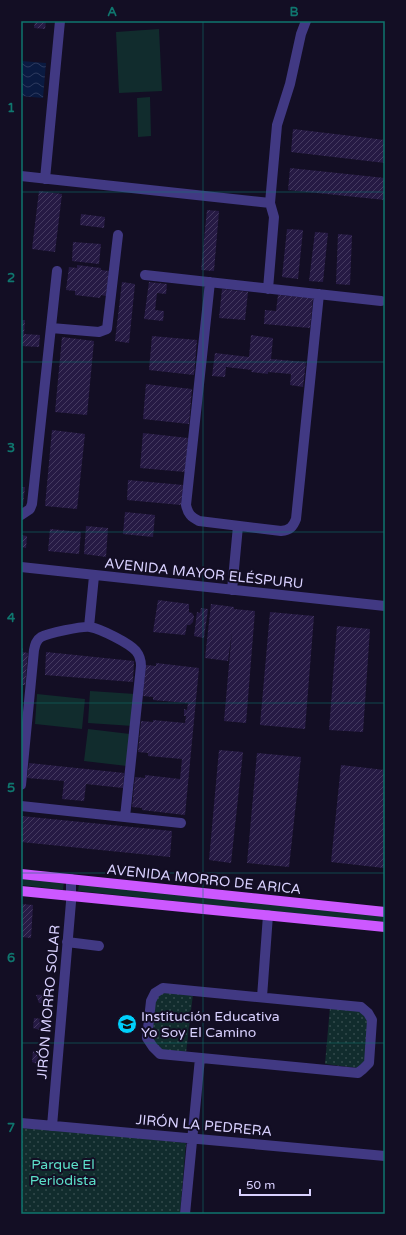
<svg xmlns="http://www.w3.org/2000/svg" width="406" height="1235" font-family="'Varela Round',sans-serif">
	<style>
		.green { fill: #112c2d }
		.park { fill: url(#park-dots) }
		.water { fill: url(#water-waves) }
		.building { fill: url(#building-hatch) }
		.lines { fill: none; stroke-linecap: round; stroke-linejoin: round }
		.minor { stroke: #413983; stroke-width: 10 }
		.major { stroke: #cc58ff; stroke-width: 10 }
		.grid { fill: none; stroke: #0f766e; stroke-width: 1; stroke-opacity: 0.55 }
		.labels { text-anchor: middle; stroke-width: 4; stroke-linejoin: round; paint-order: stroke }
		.street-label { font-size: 14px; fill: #d9d1ff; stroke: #130e24 }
		.poi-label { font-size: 14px; fill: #d9d1ff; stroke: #130e24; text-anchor: start }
		.park-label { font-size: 14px; fill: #5cdfc8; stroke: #130e24 }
		.neatline { fill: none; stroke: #0f766e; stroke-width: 1.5 }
		.grid-label { font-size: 13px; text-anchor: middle; font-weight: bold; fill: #0f766e }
	</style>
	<defs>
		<pattern id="park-dots" width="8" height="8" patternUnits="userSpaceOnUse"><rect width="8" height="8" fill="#112c2d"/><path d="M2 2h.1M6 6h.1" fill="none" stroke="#334a4c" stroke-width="1.8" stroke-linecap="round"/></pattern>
		<pattern id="water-waves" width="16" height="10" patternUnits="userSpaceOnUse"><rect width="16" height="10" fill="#0a1a41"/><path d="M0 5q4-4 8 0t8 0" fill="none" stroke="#2d3a5e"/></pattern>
		<pattern id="building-hatch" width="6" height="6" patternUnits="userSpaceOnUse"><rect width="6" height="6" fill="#261a44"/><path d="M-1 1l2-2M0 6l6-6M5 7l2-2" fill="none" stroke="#453a60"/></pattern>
	</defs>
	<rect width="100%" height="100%" fill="#130e24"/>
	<path class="green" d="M159 29 162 91 119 93 116 32Z
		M150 97 151 136 138 137 137 98Z
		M90 691 135 694 133 726 88 723Z
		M37 694 85 699 82 729 35 724Z
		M88 729 130 734 127 766 84 761Z
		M21 877 64 882 63 890 21 885Z
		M79 884 385 916V923L78 891Z"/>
	<path class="park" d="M163 990 193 994 186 1053 161 1051 152 1044 151 1007 153 1002Z
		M330 1007 360 1011 369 1021 366 1061 358 1068 325 1064Z
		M21 1126 186 1143 180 1214H21Z"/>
	<path class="water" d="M21 61 46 63 43 98 21 96Z"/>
	<path class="building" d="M35 21H46L45 29 34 28Z
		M293 129 385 140V163L291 152Z
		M290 168 385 178V200L288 190Z
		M39 191 62 194 55 252 32 249Z
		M207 210 219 211 214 271 201 270Z
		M81 214 105 217 104 228 80 225Z
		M287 229 303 230 298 279 282 277Z
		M315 232 328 233 323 282 309 281Z
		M338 234 352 235 350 285 336 284Z
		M73 242 101 244 99 264 72 261Z
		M77 265 101 268V270L109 271 106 296 101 295 100 298 75 295V291L66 290 69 267 77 268Z
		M122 282 135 284 129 343 115 341Z
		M149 282 167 284 166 294 157 293 155 310 164 311 163 321 144 319Z
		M222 289 248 292 245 320 219 318Z
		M278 295 313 298 310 328 264 324 265 310 276 311Z
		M21 320H25L24 334 40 335 39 347 21 346Z
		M251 335 273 338 271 359 306 362 303 387 290 385 291 374 268 372V374L251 372 252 370 226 367 225 377 212 376 215 353 249 357Z
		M152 336 197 340 194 375 149 370Z
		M62 337 94 341 87 415 55 412Z
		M146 384 192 389 189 424 143 419Z
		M52 430 85 434 77 509 45 506Z
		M143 433 188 438 185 472 140 468Z
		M128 480 183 485 181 505 127 500Z
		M21 487H25L23 505H21Z
		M125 512 155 515 153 537 123 534Z
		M86 526 108 528 106 557 84 554Z
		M50 529 81 532 79 554 48 551Z
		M21 535 27 536 26 548 21 547Z
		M158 600 189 604V612L192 613 194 616 193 622 190 625H187L185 635 153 632Z
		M211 604 234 607V609L255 611 246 723 224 721 232 631 228 661 205 658Z
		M201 608 208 609 204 638 194 636 197 612 200 613Z
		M270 612 314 616 305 729 260 725Z
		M337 626 370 629 363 732 329 730Z
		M21 648H23L22 652 28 653 25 685H21Z
		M46 652 134 661 133 682 45 675Z
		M156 663 199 668 185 815 142 810V808L132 807 135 777 145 778V775L180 779 182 759 148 756V753L138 752 141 721 153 722V720L185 723 186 716H184V709L187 710 188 703 153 700V697L143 696 146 665 156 666Z
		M219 750 243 752 231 863 209 860Z
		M257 753 301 757 289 867 247 863Z
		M29 763 124 773 123 788 86 784 84 801 62 799 64 781 27 778Z
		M341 765 385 770 384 868 331 862Z
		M21 816 172 831 170 857 21 842Z
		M21 904 33 905 31 938 21 937Z
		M48 994 49 1003H39L36 995Z
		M34 1018 42 1019 40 1030 33 1028Z
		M33 1051 43 1054 44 1067 32 1062Z"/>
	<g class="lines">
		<path class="minor" d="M21 176 270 203
			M45 179 60 21
			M145 275 381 301
			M210 282 186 505C188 514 191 517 199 521L281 531C290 530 293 527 296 519L319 294
			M268 289 274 217 270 203 277 125 290 84 301 34 306 21
			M51 328 99 332 107 329 118 235
			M21 515 30 509 32 504 57 271
			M21 567 385 606
			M232 590 238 526
			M89 627 94 576
			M21 785 34 650C35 645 36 640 41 637 48 633 82 626 90 627 101 629 129 643 136 651 140 656 141 660 141 666L125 817
			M21 806 181 823
			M67 942 99 946
			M163 988 361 1007 368 1013 372 1020 369 1063 363 1069 358 1073 160 1054 153 1047 147 1038 151 1001 155 993Z
			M262 997 268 915
			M21 1123 385 1156
			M52 1126 71 902V879
			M185 1214 200 1058"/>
		<path class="major" d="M21 874 385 912
			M21 891 385 927"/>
	</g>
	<path class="grid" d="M203 21V1214M21 192H385M21 362H385M21 532H385M21 703H385M21 873H385M21 1043H385"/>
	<defs>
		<symbol id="school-disc" viewBox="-11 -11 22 22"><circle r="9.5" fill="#00d0fb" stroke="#130e24"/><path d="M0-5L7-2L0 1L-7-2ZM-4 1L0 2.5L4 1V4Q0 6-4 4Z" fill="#111"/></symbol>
	</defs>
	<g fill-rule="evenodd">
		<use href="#school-disc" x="116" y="1013" width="22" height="22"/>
	</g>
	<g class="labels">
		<g class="street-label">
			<text transform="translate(204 573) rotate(6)" y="5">AVENIDA MAYOR ELÉSPURU</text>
			<text transform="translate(204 879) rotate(6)" y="5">AVENIDA MORRO DE ARICA</text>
			<text transform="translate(48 1002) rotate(-85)" y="5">JIRÓN MORRO SOLAR</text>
			<text transform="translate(204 1125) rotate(5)" y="5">JIRÓN LA PEDRERA</text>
		</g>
		<g class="poi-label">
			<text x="141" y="1021">Institución Educativa<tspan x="141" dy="16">Yo Soy El Camino</tspan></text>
		</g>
		<g class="park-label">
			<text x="63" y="1169">Parque El<tspan x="63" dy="16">Periodista</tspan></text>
		</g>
	</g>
	<rect width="406" height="1235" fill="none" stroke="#130e24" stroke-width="44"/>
	<path d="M240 1189v6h70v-6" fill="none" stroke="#d9d1ff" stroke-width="2"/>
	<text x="246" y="1189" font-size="12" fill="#d9d1ff" stroke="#130e24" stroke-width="3" paint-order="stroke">50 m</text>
	<rect x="22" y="22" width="362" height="1191" class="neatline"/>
	<g class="grid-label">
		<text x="112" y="16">A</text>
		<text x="294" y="16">B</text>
		<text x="11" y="112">1</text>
		<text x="11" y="282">2</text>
		<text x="11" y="452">3</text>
		<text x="11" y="622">4</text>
		<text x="11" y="792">5</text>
		<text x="11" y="962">6</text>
		<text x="11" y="1132">7</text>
	</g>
</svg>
